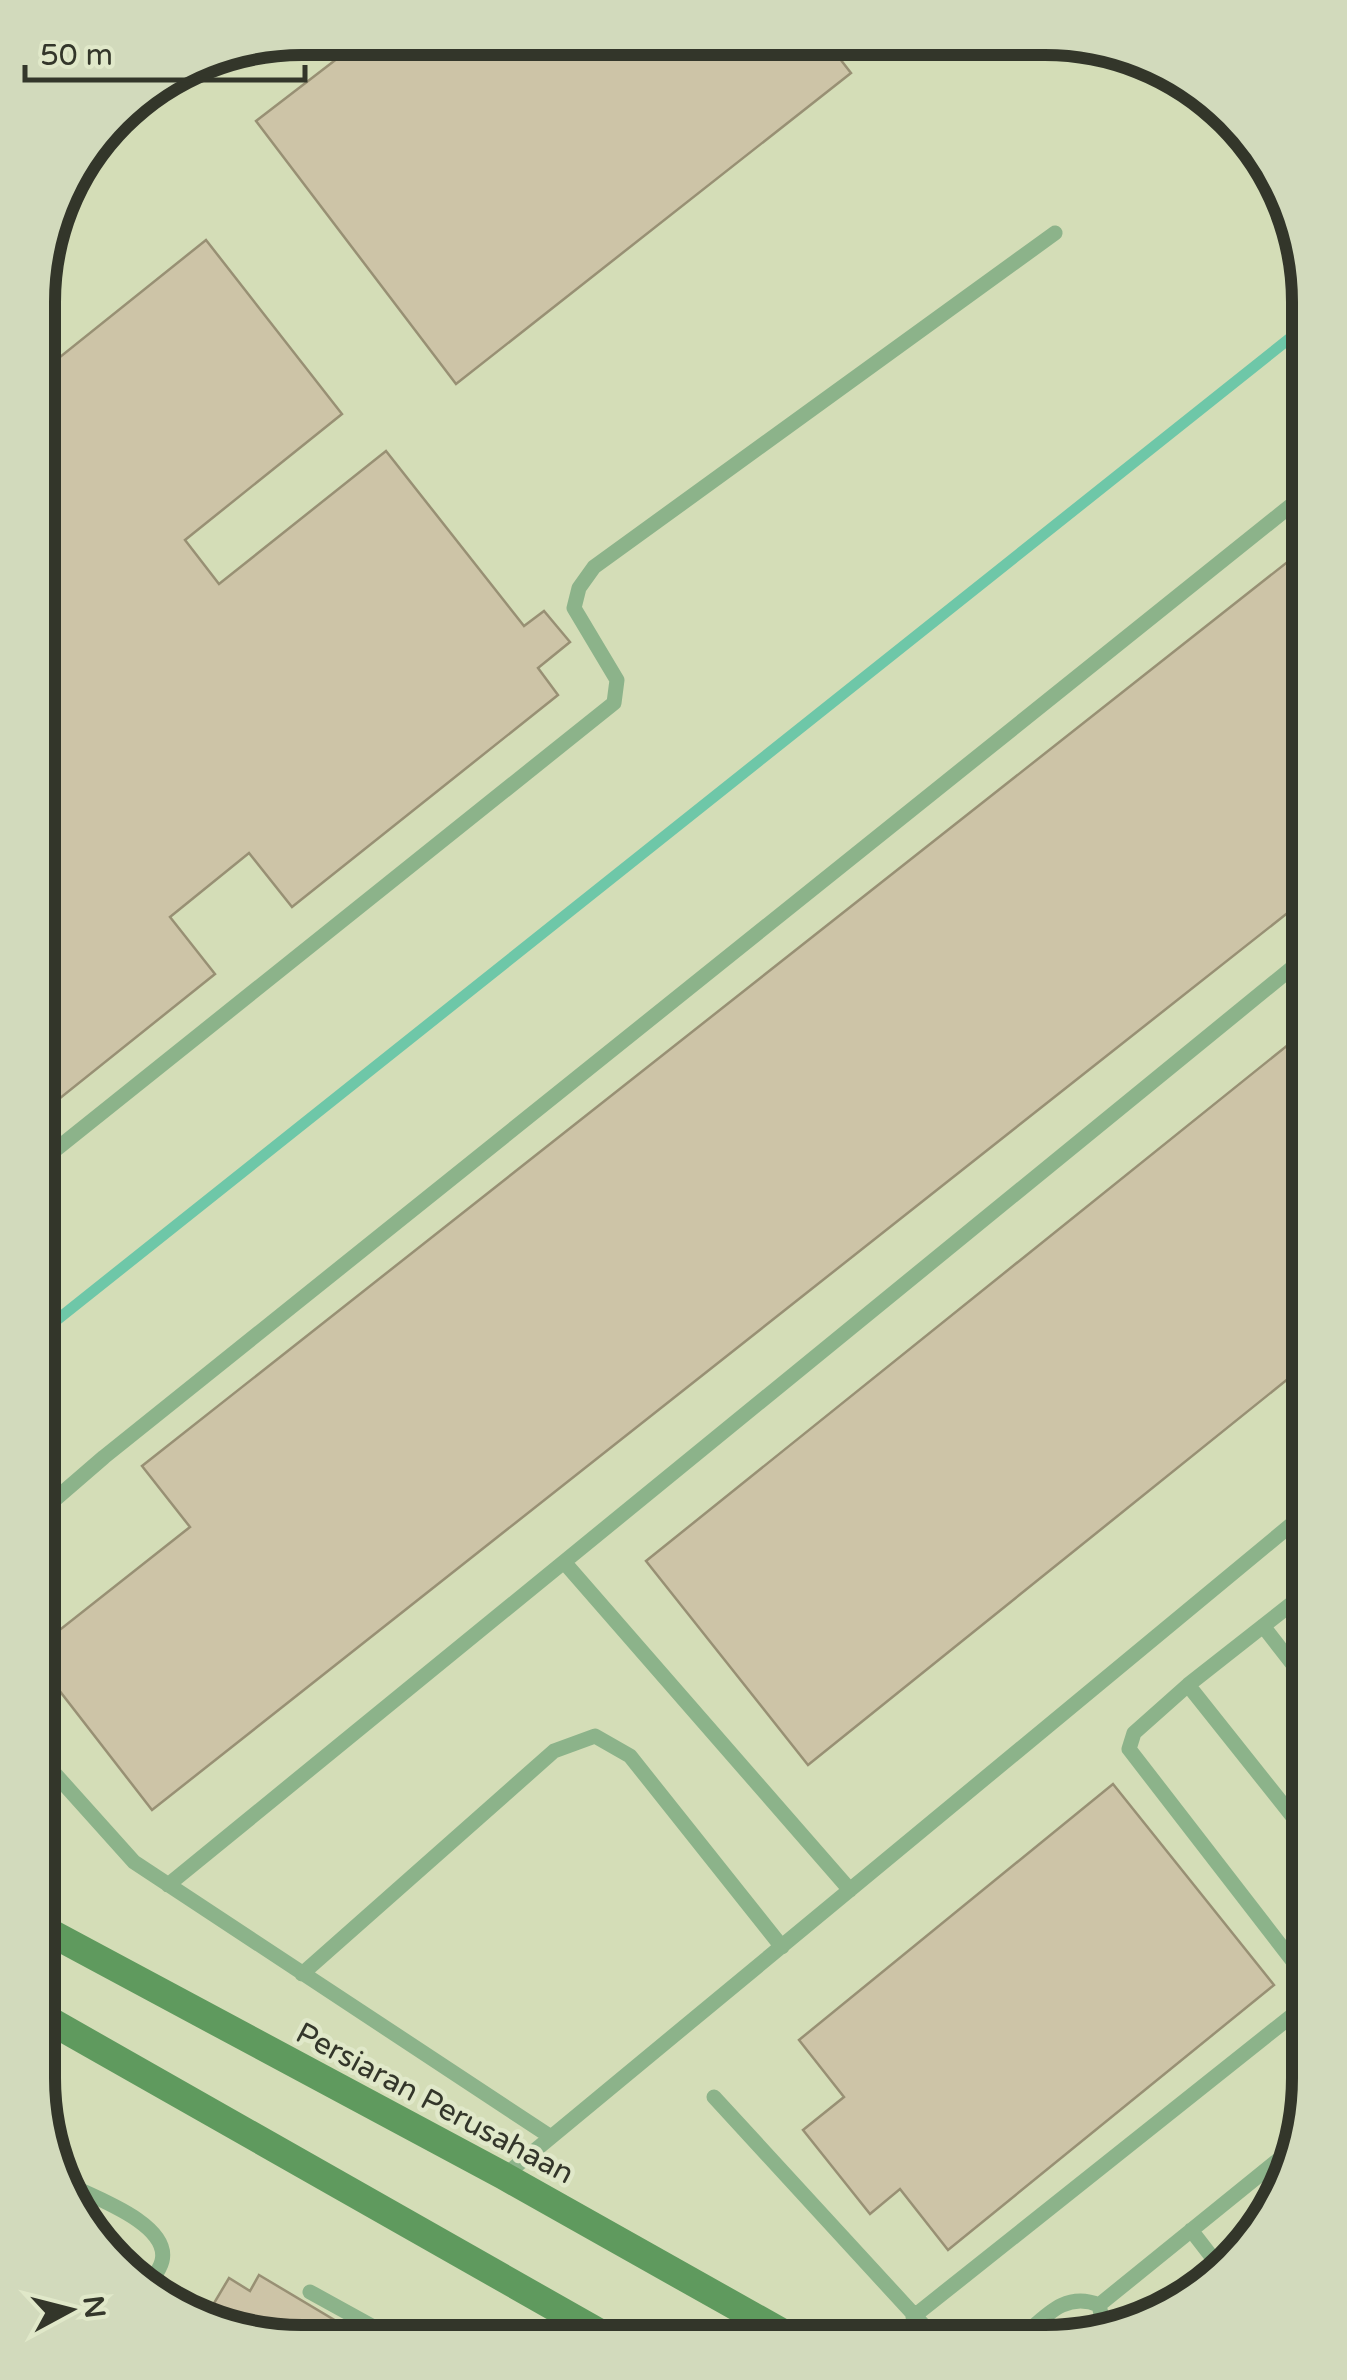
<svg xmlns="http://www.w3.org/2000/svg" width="1347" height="2380" font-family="'Varela Round',sans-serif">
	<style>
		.built { fill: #d4ddb7 }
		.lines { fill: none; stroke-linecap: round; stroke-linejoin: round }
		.stream { stroke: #6ec7a8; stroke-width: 11 }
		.building { fill: #cdc4a7; stroke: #989074; stroke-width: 2.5 }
		.service { stroke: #8cb38a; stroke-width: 15 }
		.secondary { stroke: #5f9a5e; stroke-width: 28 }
		.labels { text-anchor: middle; stroke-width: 9; stroke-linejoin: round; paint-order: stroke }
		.street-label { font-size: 30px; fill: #33362a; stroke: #e0e8c9 }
		.rim { fill: none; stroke: #33362a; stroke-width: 12 }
	</style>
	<rect width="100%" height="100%" fill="#e0e8c9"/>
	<path class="built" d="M302 38 1096 42 1219 103 1295 217 1309 302V2095L1255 2238 1130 2328 1045 2342 267 2340 141 2287 52 2163 38 2078 40 268 65 185 127 104 202 57Z"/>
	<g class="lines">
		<path class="stream" d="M38 1335 1309 323"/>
	</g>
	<path class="building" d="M364 38 826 41 851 73 456 384 256 121Z
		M206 240 342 414 185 540 219 584 386 451 524 626 544 611 570 642 538 668 558 695 292 907 249 853 170 917 215 974 39 1115 40 373Z
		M1309 545V896L152 1810 38 1663V1647L190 1527 142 1466Z
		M1309 1028V1362L808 1765 646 1561Z
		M1113 1784 1274 1985 948 2250 900 2189 870 2214 803 2130 844 2097 799 2040Z
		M259 2275 368 2340H267L207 2315 229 2278 250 2291Z"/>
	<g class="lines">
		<path class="service" d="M39 1163 614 703 617 680 574 608 579 588 594 567 1055 233
			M38 1514 104 1457 1309 491
			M564 1562 850 1890
			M1263 1626 1309 1685
			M1188 1685 1309 1837
			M38 1755 134 1862 551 2137
			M168 1885 1309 954
			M302 1974 554 1751 595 1736 630 1756 782 1947
			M1309 1982 1129 1749 1134 1733 1188 1685 1309 1590
			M714 2097 939 2342
			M504 2176 1309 1510
			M67 2184C93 2197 171 2224 162 2261 160 2270 151 2281 146 2290
			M1191 2230 1218 2265
			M310 2292 399 2341
			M1099 2305 1288 2152
			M913 2317 1309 2002
			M1016 2342C1043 2320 1063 2290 1099 2305L1103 2323 1099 2333"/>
		<path class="secondary" d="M38 1926 504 2176 799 2342
			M38 2014 614 2341"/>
	</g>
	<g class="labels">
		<g class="street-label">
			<text transform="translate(435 2103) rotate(28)" y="10">Persiaran Perusahaan</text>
		</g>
	</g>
	<path d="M0 0H1347V2380H0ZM302 55H1045A247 247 0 0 1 1292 302V2078A247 247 0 0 1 1045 2325H302A247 247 0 0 1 55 2078V302A247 247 0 0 1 302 55Z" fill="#d2dabc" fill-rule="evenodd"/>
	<path class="rim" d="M302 55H1045A247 247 0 0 1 1292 302V2078A247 247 0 0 1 1045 2325H302A247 247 0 0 1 55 2078V302A247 247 0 0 1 302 55Z"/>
	<g transform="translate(70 2310) rotate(83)" stroke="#e0e8c9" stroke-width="8" paint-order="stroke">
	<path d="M0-8L18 38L0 25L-18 38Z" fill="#33362a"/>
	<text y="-15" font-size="28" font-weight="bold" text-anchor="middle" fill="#33362a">N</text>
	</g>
	<path d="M25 65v15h280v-15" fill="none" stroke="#33362a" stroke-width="5"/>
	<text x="40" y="65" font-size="30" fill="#33362a" stroke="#e0e8c9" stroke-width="8" paint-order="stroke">50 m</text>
</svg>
